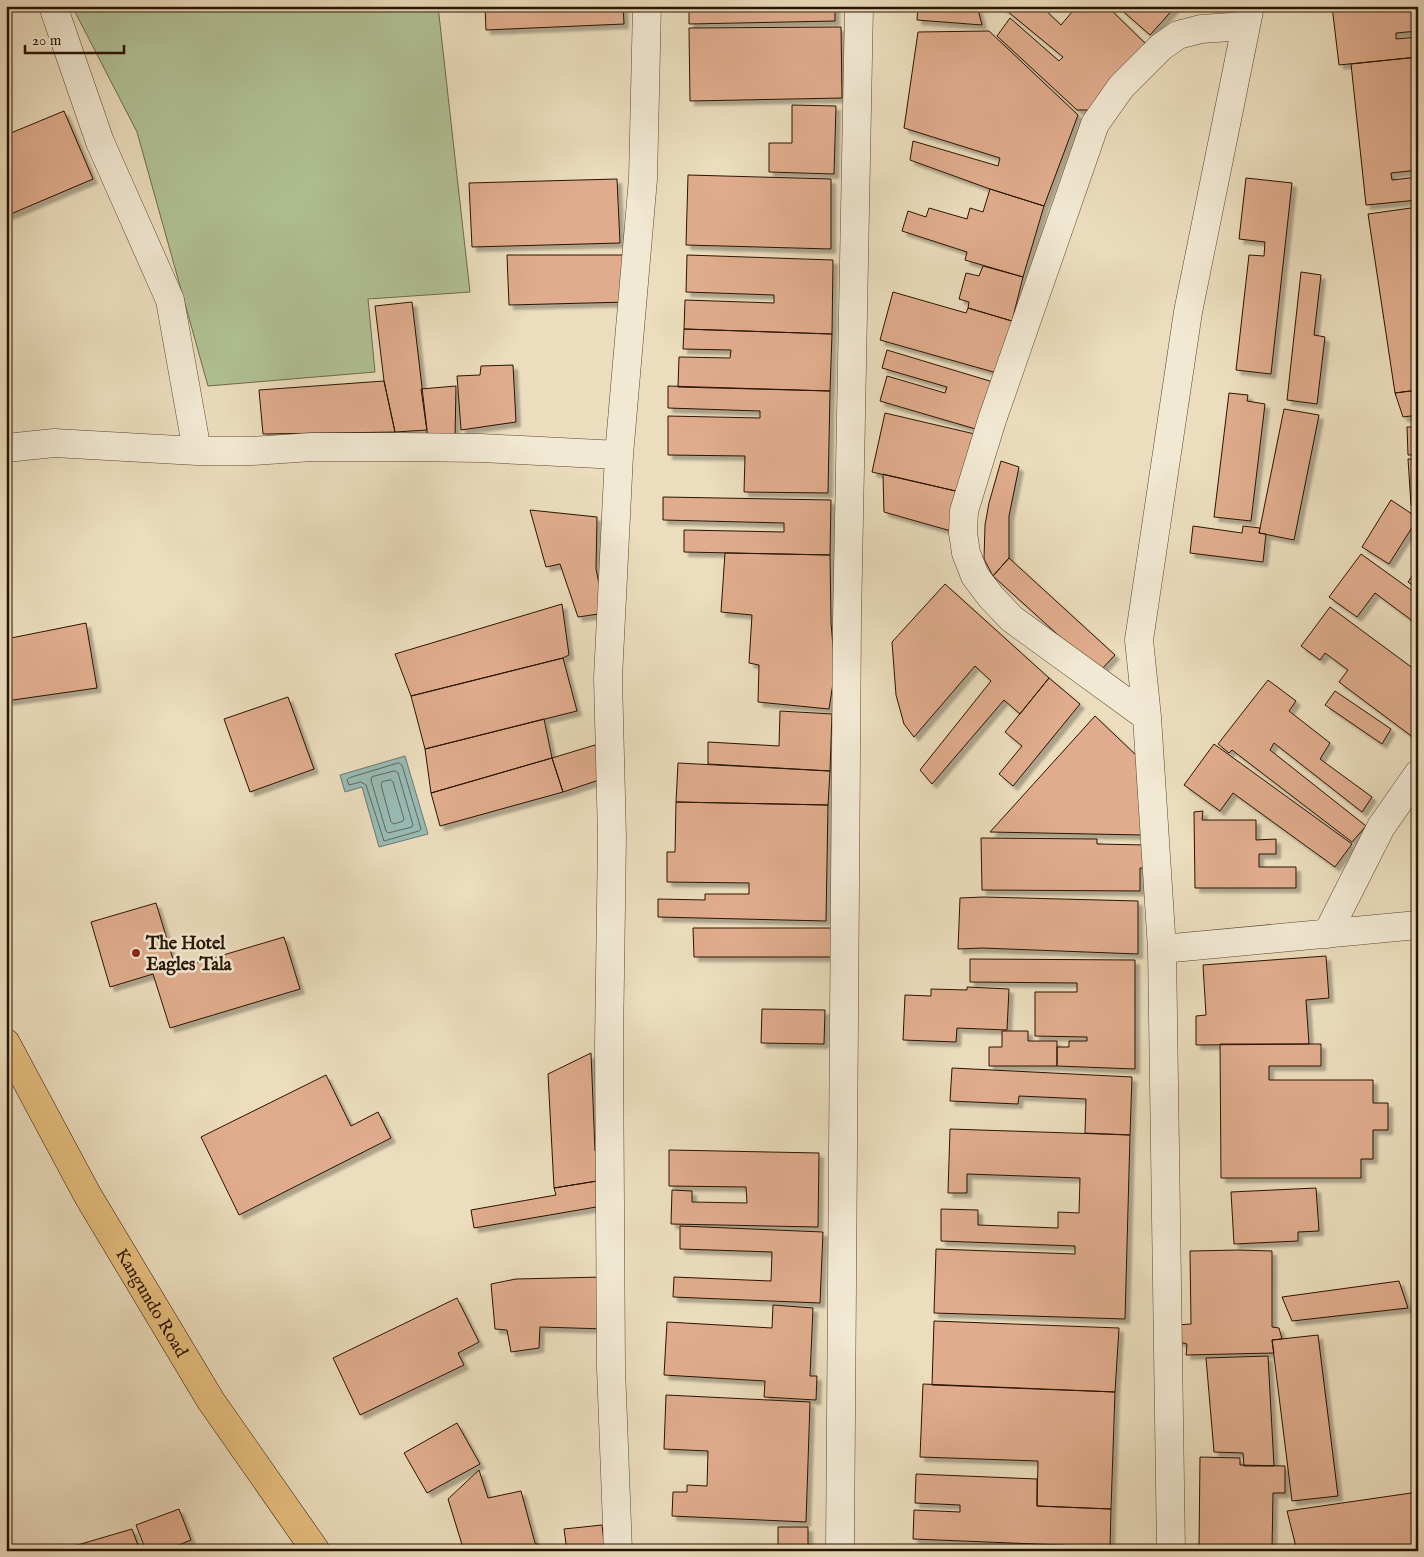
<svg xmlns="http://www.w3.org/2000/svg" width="1424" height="1557" font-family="'IM FELL English',serif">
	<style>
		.green { fill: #b1c296; stroke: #6d6a4b }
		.water { fill: #98bbb5; stroke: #6c786d }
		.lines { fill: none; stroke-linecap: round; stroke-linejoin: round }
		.shore { stroke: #60675a; stroke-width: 1 }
		.building { fill: #e0ac8d; stroke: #291300; filter: url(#shadow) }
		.minor-casing { stroke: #5a462f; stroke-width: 29 }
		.trunk-casing { stroke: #291300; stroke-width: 29 }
		.minor { stroke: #f2e9d4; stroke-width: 28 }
		.trunk { stroke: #e6be7e; stroke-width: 28 }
		.poi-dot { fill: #8f2418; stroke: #f2e9d4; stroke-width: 2 }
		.labels { text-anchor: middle; stroke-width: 5; stroke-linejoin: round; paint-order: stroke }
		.poi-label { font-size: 18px; font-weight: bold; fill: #291300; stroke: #f2e9d4; text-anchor: start }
		.street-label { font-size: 18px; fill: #291300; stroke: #f2e9d4 }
	</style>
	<defs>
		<filter id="shadow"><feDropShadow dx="4.5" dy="4.5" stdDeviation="1" flood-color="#0004"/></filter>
	</defs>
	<rect width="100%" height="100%" fill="#ebddbd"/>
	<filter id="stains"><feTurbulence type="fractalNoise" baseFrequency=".004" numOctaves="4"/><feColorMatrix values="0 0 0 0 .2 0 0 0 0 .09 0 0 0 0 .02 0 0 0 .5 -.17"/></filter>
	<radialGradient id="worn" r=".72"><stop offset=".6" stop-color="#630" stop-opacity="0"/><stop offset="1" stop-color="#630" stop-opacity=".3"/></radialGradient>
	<path class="green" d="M72 6H438L470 292 368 299 375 372 208 386 137 132Z"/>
	<path class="water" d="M405 756 428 834 379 847 362 787 345 792 340 775Z"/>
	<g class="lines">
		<path class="shore" d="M399 763 402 765 421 829 419 831 384 841 366 785 361 782 349 785 347 780 349 778Z
			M395 771 398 773 413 825 412 827 388 833 386 831 371 780 372 777Z
			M391 780 393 782 404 819 403 821 394 824 391 822 381 785 382 782Z"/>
	</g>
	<path class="building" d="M485 6H623L624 24 486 30Z
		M689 6H835V21L689 24Z
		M918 6H977L982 25 917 20Z
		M1001 6H1041L1061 25 1077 6H1107L1150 48 1093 110H1077L997 36 1010 18 1059 61 1063 57Z
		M1117 6H1176L1150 35Z
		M1332 6H1418V31L1396 33V39L1418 37V57L1339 65Z
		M841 27 842 98 690 101 689 28Z
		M989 31 1078 115 1044 206 990 189 910 160 913 141 998 166 1000 158 904 128 918 32Z
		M1418 57V73L1414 74V78L1418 77V170L1391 173 1392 180 1418 177V200L1366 205 1351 64Z
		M792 105 836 106 834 174 769 172V143H792Z
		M64 111 93 179 6 216V135Z
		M688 175 831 179V249L686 245Z
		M1246 178 1292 183 1271 374 1236 370 1249 255 1264 256 1265 242 1239 239Z
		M617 179 620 243 472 247 469 183Z
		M990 189 1044 206 1023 277 965 260 967 252 902 231 908 211 926 217 929 208 967 219 970 208 983 212Z
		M1418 207V390L1395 393 1368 214Z
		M507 255H632L628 302 509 305Z
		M687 255 833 260 832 334 684 329 685 300 774 303V295L686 292Z
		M983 266 1023 277 1012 321 968 308 969 302 959 299 966 273 979 276Z
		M1301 272 1321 275 1314 335 1325 337 1317 404 1287 400Z
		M893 292 966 313 968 308 1012 321 997 373 880 340Z
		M412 302 427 430 395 432 384 381 375 306Z
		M684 329 832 334 830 391 678 387 679 357 730 358 731 350 683 349Z
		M887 350 993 382 979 430 880 401 887 376 945 393 947 387 882 368Z
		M513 365 516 422 461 430 457 376 480 375 481 366Z
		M384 381 395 432 263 434 259 390Z
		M456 386 455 438H428L421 389Z
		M668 386 830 391 828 493 744 492 745 456 668 455V416L760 418V411L668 408Z
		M1418 390V415L1403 417 1395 393Z
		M1229 393 1248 395 1247 401 1265 404 1251 521 1214 517Z
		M1284 409 1319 415 1294 540 1259 533Z
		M885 413 979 435 960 492 872 472Z
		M1407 427H1418V455H1408Z
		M1408 459H1418V504L1411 505Z
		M1001 461 1019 467 1009 516V558L993 576 984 559 985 525 989 503Z
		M883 474 960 492 951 531 884 512Z
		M663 497 831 500 830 555 684 552V530L784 532V523L663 520Z
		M1391 500 1418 518 1389 564 1362 547Z
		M530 510 597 517 596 569 605 613 578 617 560 564 546 567Z
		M1193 526 1242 533 1243 526 1260 528 1259 533 1266 534 1263 562 1190 553Z
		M725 553 830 555 831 623 835 670 829 709 758 702 759 665 749 663 752 615 721 612Z
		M1361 554 1418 595V625L1375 593 1357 617 1329 597Z
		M1009 558 1115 655 1099 672 993 576Z
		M1418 567V589L1408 582Z
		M945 584 1049 678 1020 714 1004 700 932 784 920 770 991 681 975 666 914 737 904 724 896 695 892 642Z
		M562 604 569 655 563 658 411 696 395 654Z
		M1330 607 1418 672V732L1414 738 1339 682 1348 670 1325 653 1320 660 1301 646Z
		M86 623 97 688 6 701V639Z
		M563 658 577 711 425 749 411 696Z
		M1049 678 1080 704 1013 786 999 774 1022 746 1005 732Z
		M1268 680 1296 701 1289 711 1330 743 1320 759 1372 797 1362 812 1274 743 1270 750 1366 826 1352 842 1232 750 1229 753 1218 744Z
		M1335 691 1391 729 1382 744 1325 705Z
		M288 697 314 769 250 792 224 719Z
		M780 711 832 714 830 771 708 764V742L779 746Z
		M1095 716 1138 757 1142 835 990 832Z
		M544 719 552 758 431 793 425 749Z
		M1214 744 1352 844 1335 867 1233 793 1220 811 1184 785Z
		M595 745 605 778 563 792 552 758Z
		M552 758 563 792 440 826 431 793Z
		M678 763 830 771 828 805 676 802Z
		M676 802 828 805 826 921 658 917V899L705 900V894H749V883L667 882V852H675Z
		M1203 811 1202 820H1256V840L1276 839V854H1259V867H1296V888H1195L1194 812Z
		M981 838 1097 839V844L1147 845V868H1140V891L982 890Z
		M983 897 1138 901V954L982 948 958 949 960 898Z
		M156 903 176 969 284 937 300 989 170 1028 153 974 110 987 91 922Z
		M693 928H834V957H694Z
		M1326 956 1329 998 1306 1000 1309 1044 1196 1045V1016L1206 1015 1203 965Z
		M970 959 1135 960V1069L1057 1066V1047H1069V1041H1087V1037L1035 1036V992H1077V983L970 982Z
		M967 987 1009 989 1007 1030 957 1028 956 1042 903 1040 905 995 931 996V989L967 990Z
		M762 1009 825 1010 824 1044 761 1043Z
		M1002 1031H1028V1041H1057V1066H989V1047H1002Z
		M1220 1044H1321V1066H1269V1080H1373V1103H1388V1130H1373V1159H1361V1178H1221Z
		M591 1053 595 1151 606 1150 597 1181 554 1188 548 1074Z
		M952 1068 1132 1077 1130 1135 1085 1133 1086 1099 1019 1096 1018 1104 950 1101Z
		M326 1075 351 1126 378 1112 391 1138 239 1215 201 1137Z
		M950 1129 1130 1135 1125 1319 934 1313 936 1249 1075 1254V1246L941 1241V1209L978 1210V1225L1058 1228V1212L1079 1213 1080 1178 967 1174V1193H948Z
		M669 1150 819 1153 818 1227 671 1224 672 1190 692 1191V1202L747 1203 746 1187 669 1186Z
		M597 1181 602 1206 474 1228 471 1210 556 1195 554 1188Z
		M1316 1188 1319 1231 1298 1232V1241L1234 1244 1231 1192Z
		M680 1226 823 1232 820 1303 673 1297 674 1277 771 1281 772 1252 680 1249Z
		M1239 1250 1272 1251V1327L1279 1328 1282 1339 1272 1340 1274 1353 1186 1355 1187 1344 1176 1341V1325L1191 1324 1190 1251Z
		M603 1277 606 1329 540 1327 539 1348 511 1352 507 1330 495 1329 491 1284 516 1279Z
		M1399 1281 1408 1308 1292 1321 1282 1297Z
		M457 1298 479 1342 458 1353 464 1365 360 1415 333 1358Z
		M773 1305 813 1308 810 1376H817L816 1400 764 1397 765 1381 664 1375 667 1322 772 1328Z
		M934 1321 1119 1328 1115 1392 932 1385Z
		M1318 1335 1338 1496 1292 1501 1272 1340Z
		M1268 1356 1274 1466H1244L1243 1453 1214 1452 1206 1358Z
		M923 1384 1115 1392 1111 1509 1037 1506 1038 1461 920 1457Z
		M666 1395 810 1402 806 1522 672 1516 673 1492H687V1485L707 1486 708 1451 664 1449Z
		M457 1423 480 1464 427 1493 404 1453Z
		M1200 1457 1240 1458V1465L1285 1466V1493H1273L1272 1549 1199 1548Z
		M479 1470 488 1498 521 1491 535 1543 547 1549 546 1551H464L448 1499Z
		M916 1474 1037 1479V1506L1111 1509 1110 1547 913 1539 914 1510 960 1512V1505L915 1503Z
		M1418 1492V1549L1379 1551H1297L1287 1511Z
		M179 1509 191 1540 164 1551H146L136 1525Z
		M602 1525 605 1551H567L564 1529Z
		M778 1527H808V1551H778Z
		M132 1529 140 1551H57Z
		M1199 1548 1272 1549V1551H1195V1549Z"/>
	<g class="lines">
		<defs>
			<path id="minor" d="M53 6 100 142 170 300 197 451
				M6 448 54 443 197 451H252L312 447H401L481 448 619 455
				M1147 717 1012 619 991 597 975 576 966 553 963 533 964 511 992 420 1095 124 1121 87 1161 47 1178 35 1201 29 1246 26
				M1327 934 1381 827 1418 774
				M1162 949 1418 925
				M618 1551 611 1368 609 1043 612 837 608 678 619 455 643 179 647 6
				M840 1551 847 621 859 6
				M1171 1551 1162 949 1147 717 1139 640 1188 312 1250 6"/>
			<g id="trunk">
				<path id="s1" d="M6 1043 88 1196 211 1401 316 1551"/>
			</g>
		</defs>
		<use href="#minor" class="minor-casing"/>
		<use href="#trunk" class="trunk-casing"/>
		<use href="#minor" class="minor"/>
		<use href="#trunk" class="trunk"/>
	</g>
	<circle class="poi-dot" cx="136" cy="953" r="5"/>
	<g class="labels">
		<g class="poi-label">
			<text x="146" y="949">The Hotel<tspan x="146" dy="21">Eagles Tala</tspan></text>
		</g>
		<g class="street-label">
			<text dy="6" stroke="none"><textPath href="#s1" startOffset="298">Kangundo Road</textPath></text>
		</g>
	</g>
	<rect width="1424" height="1557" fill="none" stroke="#ebddbd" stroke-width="25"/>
	<rect x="8" y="8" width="1409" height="1542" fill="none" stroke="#291300" stroke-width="2.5"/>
	<rect x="12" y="12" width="1399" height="1532" fill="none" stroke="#291300"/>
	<path d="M25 45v8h99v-8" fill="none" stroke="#291300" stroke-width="2.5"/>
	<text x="32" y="45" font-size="15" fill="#291300" stroke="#f2e9d4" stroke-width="4" paint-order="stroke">20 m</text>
	<rect width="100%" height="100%" filter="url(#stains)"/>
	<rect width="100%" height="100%" fill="url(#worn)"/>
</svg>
